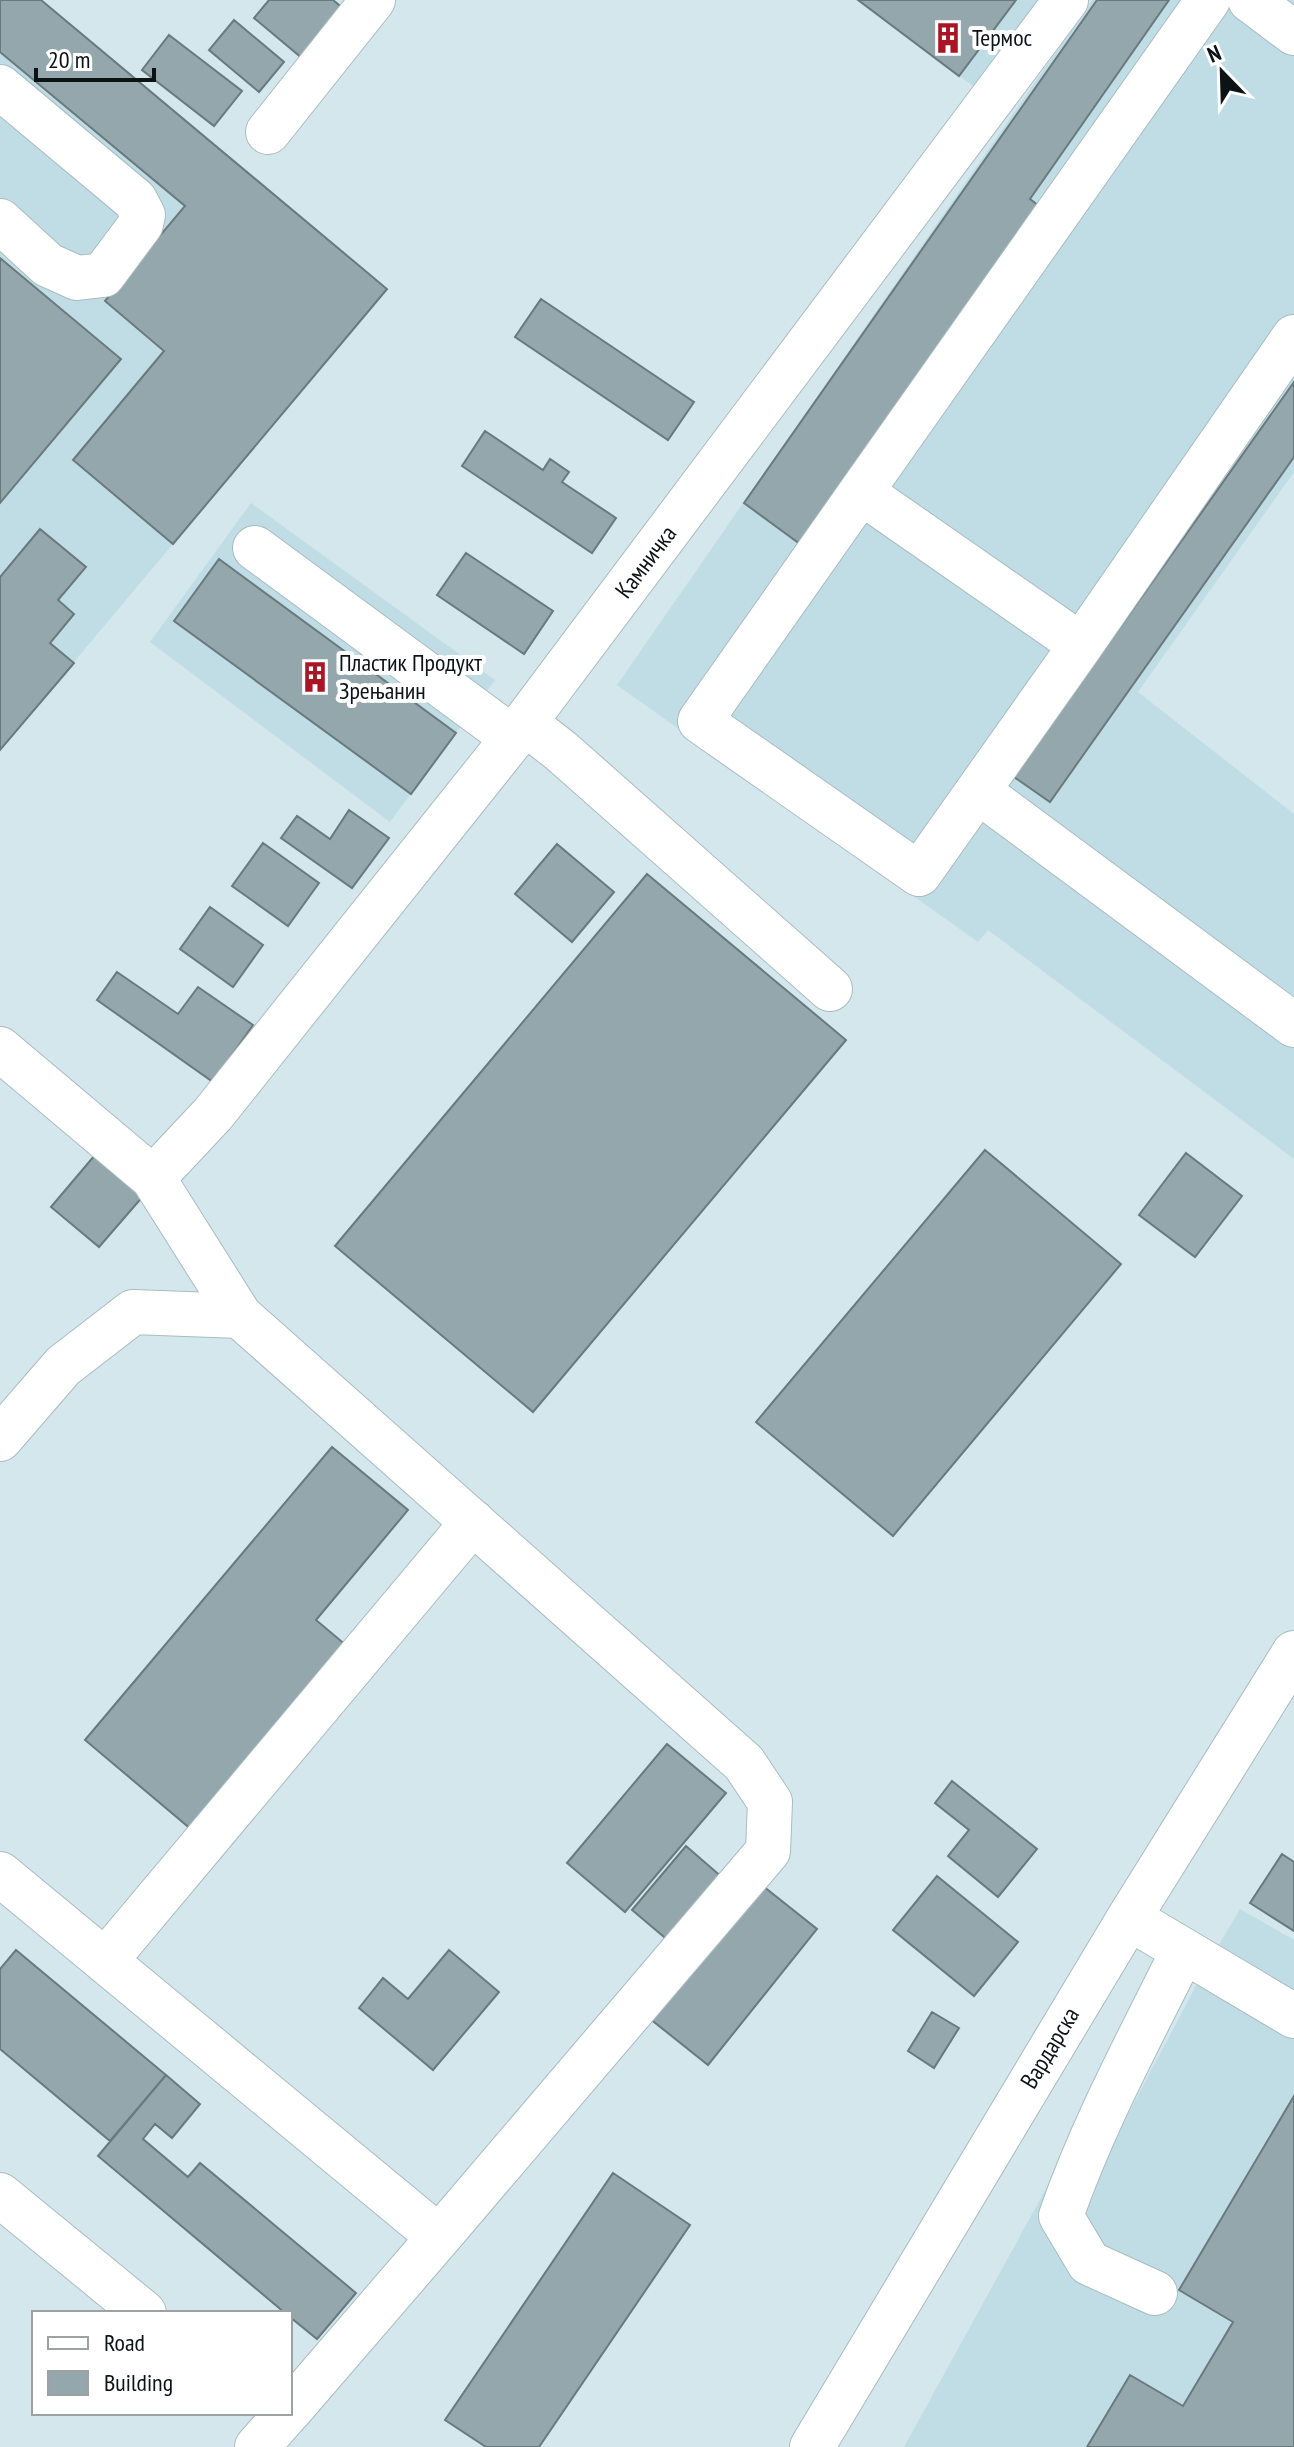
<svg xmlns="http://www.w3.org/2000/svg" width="1294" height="2447" font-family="'PT Sans Narrow',sans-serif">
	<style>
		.built { fill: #c0dde5 }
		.building { fill: #94a7ac; stroke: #697a7f; stroke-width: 2 }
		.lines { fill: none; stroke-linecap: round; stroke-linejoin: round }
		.minor-casing { stroke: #a9bcc1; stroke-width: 46 }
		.minor { stroke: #fff; stroke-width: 44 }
		.labels { text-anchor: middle; stroke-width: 8; stroke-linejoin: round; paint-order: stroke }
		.poi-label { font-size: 24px; fill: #0c1315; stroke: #fff; text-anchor: start }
		.street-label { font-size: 24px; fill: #0c1315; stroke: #fff }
	</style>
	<rect width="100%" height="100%" fill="#d3e7ec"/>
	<path class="built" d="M0 0 387 289 0 750Z
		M858 0H1051L981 92Z
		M1092 0H1294V472L1138 692 1294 814V1159L988 930 978 942 617 685Z
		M251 503 495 680 390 822 150 642Z
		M1240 1909 1294 1940V2447H904L1058 2167 1089 2188 1207 1965Z"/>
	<path class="building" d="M0 0H41L387 289 173 544 73 460 164 351 105 301 185 206 0 52Z
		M269 0H333L350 14 309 64 254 18Z
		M858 0H1016L959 76Z
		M1097 0H1169L1030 199 1039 206 800 544 744 503Z
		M234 20 284 62 259 92 209 50Z
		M169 35 242 91 214 126 142 70Z
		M0 258 121 359 0 503Z
		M541 299 694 402 668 440 515 337Z
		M1294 382V457L1050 802 1014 777Z
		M485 431 543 470 550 459 569 472 562 482 616 518 592 553 462 466Z
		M40 529 86 567 58 600 74 614 50 643 74 663 0 750V577Z
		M466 553 553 611 524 654 437 595Z
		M219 559 456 733 411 794 174 621Z
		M349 810 389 838 352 888 281 838 297 816 330 839Z
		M263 843 319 883 288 926 232 886Z
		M557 844 614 892 572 942 515 894Z
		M647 874 846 1040 533 1412 335 1246Z
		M210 907 263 945 233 987 180 949Z
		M117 972 178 1014 198 987 253 1025 213 1082 97 1000Z
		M985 1150 1121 1264 893 1536 756 1422Z
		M1186 1153 1242 1196 1195 1257 1139 1215Z
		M95 1155 144 1195 99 1247 51 1207Z
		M332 1447 408 1510 316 1620 347 1646 192 1830 85 1740Z
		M667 1744 726 1793 625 1912 567 1863Z
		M952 1781 1037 1849 998 1897 948 1856 969 1830 935 1803Z
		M686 1846 723 1878 670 1942 632 1910Z
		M1282 1854 1294 1862V1931L1250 1903Z
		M937 1876 1018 1942 974 1996 893 1930Z
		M758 1882 817 1929 708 2065 649 2018Z
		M16 1950 166 2075 110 2141 0 2049V1969Z
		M449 1950 499 1992 433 2070 359 2008 383 1978 408 1999Z
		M932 2012 959 2028 934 2068 908 2051Z
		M166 2075 200 2104 172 2138 155 2124 143 2139 188 2177 200 2163 356 2293 317 2339 290 2317V2313H285L98 2156Z
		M1294 2096V2447H1087L1130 2375 1183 2406 1233 2322 1179 2290Z
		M613 2173 690 2225 539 2447H486L445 2420Z"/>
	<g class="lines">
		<defs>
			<path id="minor" d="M1250 0 1294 33
				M0 87 135 200 143 215 141 224 103 275 77 278 48 265 0 221
				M268 132 373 0
				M861 492 1081 645 919 874 700 721Z
				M861 492 1208 0
				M255 548 513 738
				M1081 645 1294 337
				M525 723 561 751 830 989
				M978 791 1294 1025
				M0 1049 153 1178 240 1316 744 1763 770 1802 768 1851 439 2237 0 1874
				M153 1178 213 1114 513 738 1066 0
				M0 1439 63 1366 133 1312 240 1316
				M1129 1918 1294 2016
				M105 1961 473 1522
				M0 2195 144 2313
				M1155 2293 1089 2263 1061 2216C1093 2124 1140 2038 1183 1951
				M290 2410 439 2237
				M257 2447 287 2413
				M812 2447 1129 1918 1294 1653"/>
		</defs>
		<use href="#minor" class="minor-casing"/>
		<use href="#minor" class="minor"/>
	</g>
	<defs>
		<symbol id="building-bare" viewBox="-9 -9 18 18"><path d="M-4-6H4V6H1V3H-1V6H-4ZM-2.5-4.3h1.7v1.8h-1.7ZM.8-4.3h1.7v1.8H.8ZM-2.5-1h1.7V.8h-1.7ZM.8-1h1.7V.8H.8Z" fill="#aa1524" stroke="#fff" stroke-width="2.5" paint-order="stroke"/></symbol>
	</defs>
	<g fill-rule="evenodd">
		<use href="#building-bare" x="926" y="16" width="44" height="44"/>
		<use href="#building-bare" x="293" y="655" width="44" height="44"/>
	</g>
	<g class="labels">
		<g class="poi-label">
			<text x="972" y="46">Термос</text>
			<text x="339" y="671">Пластик Продукт<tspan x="339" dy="28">Зрењанин</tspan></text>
		</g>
		<g class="street-label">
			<text transform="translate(646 562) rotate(-53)" y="8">Камничка</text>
			<text transform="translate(1050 2048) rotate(-59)" y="8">Вардарска</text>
		</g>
	</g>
	<rect x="32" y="2311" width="260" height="104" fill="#ffffff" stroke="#9ea1a1" stroke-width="2"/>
	<rect x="48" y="2337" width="40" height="12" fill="#ffffff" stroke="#9ea1a1" stroke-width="2"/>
	<text x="104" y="2351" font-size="24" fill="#0c1315">Road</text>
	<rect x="48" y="2371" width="40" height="24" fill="#94a7ac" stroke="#9ea1a1" stroke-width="2"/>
	<text x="104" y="2391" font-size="24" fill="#0c1315">Building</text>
	<g transform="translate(1222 72) rotate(337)" stroke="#ffffff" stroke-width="6" paint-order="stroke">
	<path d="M0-6L14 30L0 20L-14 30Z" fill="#0c1315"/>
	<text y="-12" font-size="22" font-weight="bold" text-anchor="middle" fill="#0c1315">N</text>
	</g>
	<path d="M36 68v12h118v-12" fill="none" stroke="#0c1315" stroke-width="4"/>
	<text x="48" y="68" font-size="24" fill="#0c1315" stroke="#ffffff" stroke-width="6" paint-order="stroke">20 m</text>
</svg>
